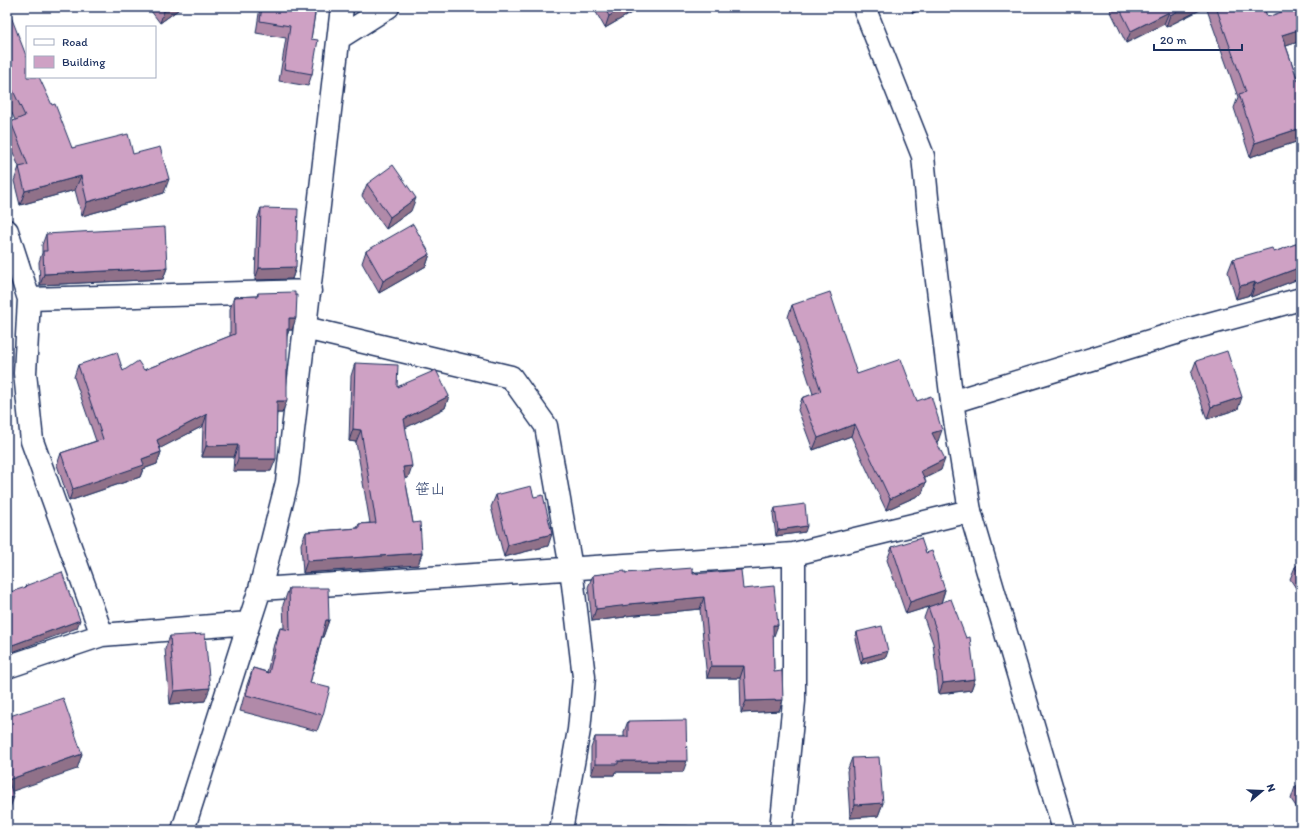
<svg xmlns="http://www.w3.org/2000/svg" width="1308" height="837" font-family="Itim,'Klee One',sans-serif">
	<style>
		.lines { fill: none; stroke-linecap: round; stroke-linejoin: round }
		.minor-casing { stroke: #1b2f5e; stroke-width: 25 }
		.tertiary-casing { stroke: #1b2f5e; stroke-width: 25 }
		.minor { stroke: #fff; stroke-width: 22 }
		.tertiary { stroke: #fff; stroke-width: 22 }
		.wall { fill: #b18aa9; stroke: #1b2f5e }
		.shaded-wall { fill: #907189; stroke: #1b2f5e }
		.building { fill: #cea1c4; stroke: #1b2f5e }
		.labels { text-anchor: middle; stroke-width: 3; stroke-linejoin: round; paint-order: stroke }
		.neighbourhood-label { font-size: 15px; fill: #1b2f5e; stroke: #fff }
	</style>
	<rect width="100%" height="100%" fill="#fff"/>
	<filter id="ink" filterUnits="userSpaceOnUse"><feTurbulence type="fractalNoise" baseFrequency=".025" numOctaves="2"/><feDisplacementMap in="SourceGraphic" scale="8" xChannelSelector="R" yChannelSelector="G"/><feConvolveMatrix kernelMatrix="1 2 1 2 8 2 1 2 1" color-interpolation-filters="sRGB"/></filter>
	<g filter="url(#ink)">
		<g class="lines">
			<defs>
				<path id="minor" d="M339 38 388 7
					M7 231 29 299 25 373 32 441 102 635
					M29 299 310 291
					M305 328 511 377 546 426 571 568 584 677 579 730 561 830
					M952 402 1179 332 1301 299
					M260 589 794 554 970 511 952 402 928 208 923 156 864 7
					M7 667 102 635 249 623
					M183 830 249 623 260 589 287 482 342 7
					M781 830 794 701V554"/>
				<path id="tertiary" d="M970 511 1064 830"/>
			</defs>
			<use href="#minor" class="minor-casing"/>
			<use href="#tertiary" class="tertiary-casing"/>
			<use href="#minor" class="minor"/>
			<use href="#tertiary" class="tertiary"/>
		</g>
		<path class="wall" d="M148 7H182L160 23Z
			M260 7H316L311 39 312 74 308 86 279 81 286 38 256 33Z
			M593 7H638V9L605 28Z
			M910 7H925L913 13Z
			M1113 7H1206L1166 27 1164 24 1126 43 1111 12Z
			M1206 7H1264L1267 17 1301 41 1286 46 1298 81 1301 80V147L1299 141 1250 157 1234 108 1238 97Z
			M7 15 27 77 72 148 133 154 164 193 82 216 75 190 20 205 14 181 19 167 7 138V133L11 122 15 120 7 103Z
			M367 184 411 211 386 229 362 196Z
			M261 208 296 267 292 279 255 280 257 220Z
			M46 234 167 268 163 279 40 285 39 262 42 253V245Z
			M1301 242V278L1251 297 1250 295 1236 299 1228 272 1233 259 1274 252Z
			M366 251 430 254 426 266 379 293 362 263Z
			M258 293 292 330H289L287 336 282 413H277L271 471H233L234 457H202L203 426 160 448 161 452 157 464 143 469 140 477 69 501 57 465 61 453 96 441 74 377 78 365 123 371 144 370 230 336V309L234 297 257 296Z
			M792 305 857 374 917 401 938 441 937 442 941 470 925 478 922 494 886 510 851 436 813 450 798 410 802 398 813 394 788 317Z
			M1196 361 1238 409 1207 419 1191 374Z
			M355 363 397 387 449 396 445 408 405 428 408 478H405L413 523 422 553 418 565 303 573 301 544 306 532 357 528 359 524 370 523 356 442 349 441 351 376Z
			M496 495 548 546 504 557 491 507Z
			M775 508 805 532 776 536 773 514Z
			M892 547 926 553 945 590 941 603 975 679 971 690 939 694 933 643 924 618 928 607 906 614 887 560Z
			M1301 563V596L1290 579 1295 567Z
			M625 573 693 574 743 589 778 625 773 636 774 672 779 711 741 713 740 678H707L700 609 625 616V617L592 621 588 587 593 575Z
			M289 588 329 620 323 637H322L310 683 323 715 317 731 240 711 247 685 253 668 267 672 274 644 280 628H284L283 605Z
			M857 632 886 657 861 664 855 639Z
			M170 636 205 701 170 704 165 649Z
			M628 721 683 772H615L614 775H591V748L595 737H624V732Z
			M852 758 883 803 878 816 850 818 847 771Z
			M1301 783V814L1291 799 1295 787Z"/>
		<path class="shaded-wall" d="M170 7H182L160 23 164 11Z
			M625 7H638V9L605 28 609 16Z
			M915 7H925L913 13Z
			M1186 7H1206L1166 27 1170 15Z
			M1169 12 1164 24 1126 43 1131 31Z
			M1301 29V41L1277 49 1282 35Z
			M1301 128V136L1299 141 1250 157 1255 143Z
			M81 176 75 190 20 205 25 191Z
			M169 179 164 193 82 216 87 202Z
			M416 198 411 211 386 229 390 217Z
			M430 254 426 266 379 293 383 281Z
			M296 267 292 279 255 280 259 268Z
			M1301 267V278L1251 297 1255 284Z
			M167 268 163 279 40 285 44 274Z
			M1255 282 1250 295 1236 299 1240 286Z
			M289 318H296L292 330H289L285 341Z
			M449 396 445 408 399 431 404 419Z
			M1242 397 1238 409 1207 419 1211 407Z
			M277 401H287L282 413H273Z
			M207 414 203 426 153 452 157 440Z
			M855 424 851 436 813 450 818 438Z
			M353 429 361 430 356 442 349 441Z
			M942 430 938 441 928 445 932 433Z
			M238 445 234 457H202L206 446Z
			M161 452 157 464 143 469 140 477 69 501 73 489 142 459Z
			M238 459H276L271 471H233Z
			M945 459 941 470 917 482 921 471Z
			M412 466 408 478 399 479 403 467Z
			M926 482 922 494 886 510 890 499Z
			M807 526 805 532 776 536 778 530Z
			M552 534 548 546 504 557 508 545Z
			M422 553 418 565 303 573 307 561Z
			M945 590 941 603 906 614 910 602Z
			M704 597 700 609 625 616V617L592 621 596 609 629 604Z
			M80 620 77 628 7 654V647Z
			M326 620H329L323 637H320Z
			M773 625H778L774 636 769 637Z
			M888 651 886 657 861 664 863 658Z
			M711 666H744L740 678H707Z
			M975 679 971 690 939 694 943 683Z
			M210 688 205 701 170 704 174 691Z
			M783 700 779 711 741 713 746 701Z
			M82 754 77 769 7 793 8 780Z
			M618 761H687L683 772H615L614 775H591L595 764Z
			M14 797 8 813H7V799Z
			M883 803 878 816 850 818 855 805Z"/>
		<path class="building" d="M162 7H170L164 11Z
			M262 7H316L311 39 318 40 312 74 284 69 290 26 260 21Z
			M604 7H625L609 16Z
			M1119 7H1186L1170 15 1169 12 1131 31Z
			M1216 7H1264L1267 17 1296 7H1301V29L1282 35 1298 81 1301 80V128L1255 143 1239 94 1246 92Z
			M10 14 27 58V77H39L52 105 55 104 72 148 128 134 133 154 160 147 169 179 87 202 81 176 25 191 19 167 28 165 11 122 25 116 7 78V15Z
			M393 165 416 198 390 217 367 184Z
			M261 208 298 209 296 267 259 268Z
			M413 224 430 254 383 281 366 251Z
			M165 227 167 268 44 274 43 251H47L46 234Z
			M1301 242V267L1255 284V282L1240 286 1233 259 1272 248 1274 252Z
			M295 292V295H297L296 318H289V329H287V401H277L276 459H238V445L206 446 207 414 157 440 161 452 142 459 144 465 73 489 61 453 103 439 78 365 117 352 123 371 138 361 144 370 235 334 234 297 258 296V293Z
			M830 292 857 374 901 359 917 401 931 396 942 430 932 433 945 459 921 471 926 482 890 499 855 424 818 438 802 398 821 391 792 305Z
			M1227 351 1242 397 1211 407 1196 361Z
			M355 363 398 365 397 387 436 370 449 396 404 419 412 466 403 467 413 523 420 522 422 553 307 561 306 532 359 528V524L376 523 361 430 353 429Z
			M531 486 534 497 543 495 552 534 508 545 496 495Z
			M805 504 807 526 778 530 775 508Z
			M921 538 926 553 932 551 945 590 910 602 892 547Z
			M1301 563V577L1295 567Z
			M693 568V574L741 570 743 589 774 586 778 625H773L774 672 782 671 783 700 746 701 744 666H711L704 597 629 604V605L596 609 593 575 625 571V573Z
			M62 572 71 598H72L80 620 7 647V593L26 587 25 586Z
			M289 588H328L329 620H326L310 683 330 688 323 715 246 695 253 668 269 673 280 628 290 630Z
			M951 599 966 638 970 637 975 679 943 683 937 632 928 607Z
			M882 626 888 651 863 658 857 632Z
			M205 634 210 688 174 691 170 636Z
			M63 698 82 754 8 780 14 797 7 799V717Z
			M686 720 687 761H618V764H595V737H628V721Z
			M879 757 883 803 855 805 852 758Z
			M1301 783V795L1295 787Z
			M653 825 688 826V830H653Z
			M868 826V830H832V828Z"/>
	</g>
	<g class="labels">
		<g class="neighbourhood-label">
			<text x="430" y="494">笹山</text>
		</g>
	</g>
	<rect width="1308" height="837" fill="none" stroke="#fff" stroke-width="24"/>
	<rect x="12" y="12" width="1284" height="813" fill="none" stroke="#1b2f5e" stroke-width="1.5" filter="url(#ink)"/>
	<rect x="26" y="26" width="130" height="52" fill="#ffffff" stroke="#a4acbf"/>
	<rect x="34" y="39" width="20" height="6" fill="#ffffff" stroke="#a4acbf"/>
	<text x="62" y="46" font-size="12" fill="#1b2f5e">Road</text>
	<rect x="34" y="56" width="20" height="12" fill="#cea1c4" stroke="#a4acbf"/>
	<text x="62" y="66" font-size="12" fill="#1b2f5e">Building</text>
	<g transform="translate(1262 791) rotate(71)" stroke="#ffffff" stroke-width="3" paint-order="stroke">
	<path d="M0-3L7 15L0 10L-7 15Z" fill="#1b2f5e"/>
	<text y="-6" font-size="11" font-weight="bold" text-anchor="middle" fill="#1b2f5e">N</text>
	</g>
	<path d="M1154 44v6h88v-6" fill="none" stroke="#1b2f5e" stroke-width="2"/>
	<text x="1160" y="44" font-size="12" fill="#1b2f5e" stroke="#ffffff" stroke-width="3" paint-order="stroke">20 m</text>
</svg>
